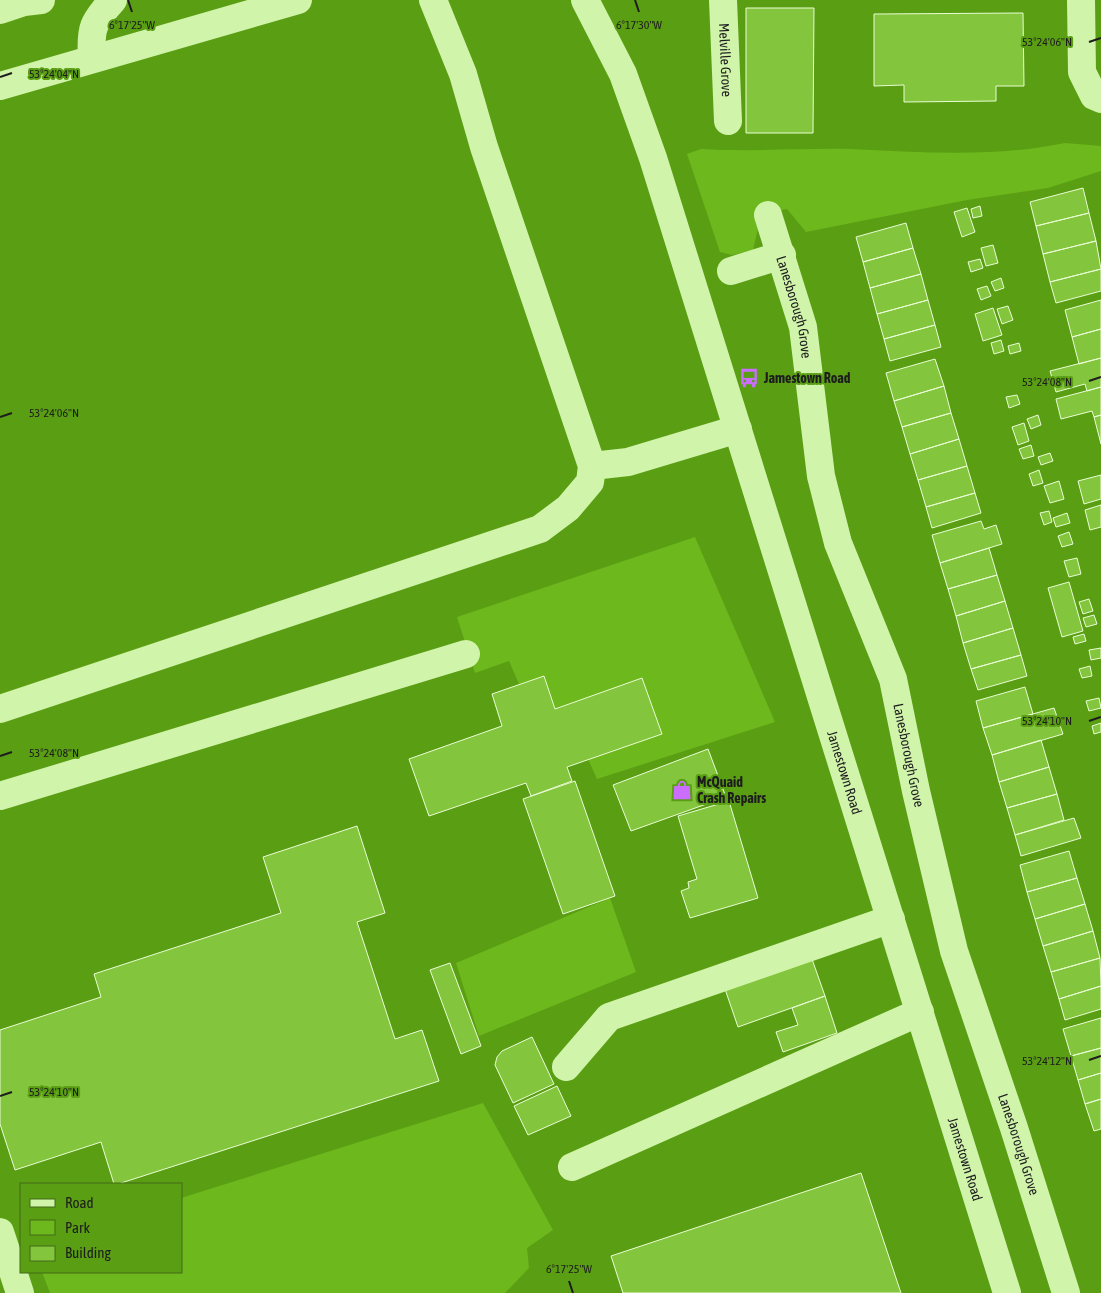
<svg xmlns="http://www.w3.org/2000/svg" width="1101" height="1293" font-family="'Asap Condensed',sans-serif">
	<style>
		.green { fill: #6db81c }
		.building { fill: #83c53d; stroke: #e9fdd4 }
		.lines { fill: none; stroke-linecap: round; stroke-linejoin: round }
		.minor { stroke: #d1f4ab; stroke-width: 28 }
		.ticks { fill: none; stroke: #1d1d1d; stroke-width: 2 }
		.labels { text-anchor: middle; stroke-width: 4; stroke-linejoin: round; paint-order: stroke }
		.street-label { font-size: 14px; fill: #1d1d1d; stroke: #5a9e14 }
		.poi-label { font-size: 14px; font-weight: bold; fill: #1d1d1d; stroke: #5a9e14; text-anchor: start }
		.ticks-label { font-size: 12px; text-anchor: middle; fill: #1d1d1d; stroke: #5a9e14; stroke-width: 4; stroke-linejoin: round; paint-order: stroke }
	</style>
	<rect width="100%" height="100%" fill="#5a9e14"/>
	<path class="green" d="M1065 143 1101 146V171L1048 188 967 200 806 232 787 209 754 216 759 224 753 250 732 255 720 252 687 154 701 149C750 152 800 148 849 149 922 152 993 158 1065 143Z
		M695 537 775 722 597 779 588 759 555 709 544 676 519 684 509 661 475 673 457 617Z
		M610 898 636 972 479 1036 456 963Z
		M483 1103 553 1230 527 1248 529 1268 505 1293H50L42 1272H181V1198Z"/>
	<path class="building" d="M746 8H814L813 133H746Z
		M1023 13 1024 86H996V101L904 102V85L874 86V14Z
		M1083 188 1089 213 1036 226 1030 202Z
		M980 206 982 216 973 218 971 209Z
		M967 208 975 232 962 237 954 212Z
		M1089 213 1096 241 1043 254 1036 226Z
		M906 223 913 248 863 262 856 237Z
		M1096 241 1101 269 1050 282 1043 254Z
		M993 245 998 263 986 266 981 248Z
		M913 248 921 274 870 288 863 262Z
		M980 259 983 268 971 272 968 262Z
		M1101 269V291L1056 303 1050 282Z
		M921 274 928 300 877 314 870 288Z
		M1001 278 1004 288 995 291 991 282Z
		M987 286 991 296 981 300 977 289Z
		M928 300 935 325 884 339 877 314Z
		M1101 300V329L1072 337 1065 310Z
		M1008 306 1013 320 1002 324 997 309Z
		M993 308 1002 335 983 341 975 314Z
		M935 325 941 347 890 361 884 339Z
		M1101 329V358L1079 364 1072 337Z
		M1001 340 1004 351 994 354 991 343Z
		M1019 343 1021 351 1010 354 1008 346Z
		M1101 358V387L1087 391 1085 384 1056 392 1050 371Z
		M935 359 944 386 894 401 886 373Z
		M944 386 951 413 902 427 894 401Z
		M1101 387V415L1094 417 1092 411 1061 419 1056 399Z
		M1017 395 1020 404 1009 408 1006 397Z
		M951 413 959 439 910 454 902 427Z
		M1038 415 1041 425 1031 429 1027 419Z
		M1101 415V444L1094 417Z
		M1024 423 1029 441 1018 445 1012 427Z
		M959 439 967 466 918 480 910 454Z
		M1031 445 1034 456 1023 459 1019 449Z
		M1050 453 1053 461 1041 465 1038 457Z
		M967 466 975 493 926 507 918 480Z
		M1039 470 1043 483 1033 486 1029 474Z
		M1101 475V499L1084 504 1078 481Z
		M1059 481 1064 499 1050 503 1044 486Z
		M975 493 981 513 932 528 926 507Z
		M1101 505V527L1090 530 1085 510Z
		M1049 511 1052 522 1044 525 1040 513Z
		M1067 513 1070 523 1056 527 1053 518Z
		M981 521 984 529 996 525 1002 544 940 563 932 535Z
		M1069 532 1073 544 1062 547 1058 536Z
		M989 548 997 575 948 589 940 563Z
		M1077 558 1081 574 1069 577 1064 561Z
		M997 575 1005 601 956 616 948 589Z
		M1069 582 1083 631 1062 637 1048 588Z
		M1089 599 1093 611 1083 614 1079 602Z
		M1005 601 1013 628 963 643 956 616Z
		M1094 615 1097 624 1086 627 1083 618Z
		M1013 628 1021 655 971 669 963 643Z
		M1084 634 1086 641 1075 644 1073 637Z
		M1101 648V658L1091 660 1089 650Z
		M1021 655 1027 676 978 690 971 669Z
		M1090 666 1092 676 1082 678 1079 669Z
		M544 676 555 709 642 678 662 734 567 767 572 781 531 796 526 783 429 816 409 759 502 726 492 694Z
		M1025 687 1033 714 983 728 976 701Z
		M1099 698 1101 708 1089 711 1086 701Z
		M1054 708 1063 734 992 755 983 728Z
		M1101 723V732L1094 734 1092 726Z
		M1041 740 1049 767 999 782 992 755Z
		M708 749 726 797 631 831 613 785Z
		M1049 767 1057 794 1007 808 999 782Z
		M575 781 615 896 563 914 523 799Z
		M1057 794 1064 820 1015 835 1007 808Z
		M729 801 758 898 690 918 681 891 689 888 688 882 697 879 678 816Z
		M1074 818 1081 838 1021 856 1015 835Z
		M357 826 385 913 357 922 395 1039 422 1030 439 1081 118 1184H114L101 1142 15 1170 0 1124V1030L101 997 94 974 281 913 263 857Z
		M1069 851 1077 878 1027 892 1020 865Z
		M1077 878 1085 904 1035 919 1027 892Z
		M1085 904 1093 931 1043 946 1035 919Z
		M1093 931 1100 958 1051 972 1043 946Z
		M1100 958 1101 986 1059 999 1051 972Z
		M812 959 825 996 738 1027 725 989Z
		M450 963 481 1046 461 1054 430 970Z
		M1101 986V1009L1065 1020 1059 999Z
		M825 996 837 1033 783 1052 776 1032 798 1025 792 1008Z
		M1101 1018V1048L1071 1056 1063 1029Z
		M532 1037 554 1084 513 1103 495 1065 497 1057 502 1051Z
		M1101 1048V1073L1078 1080 1071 1056Z
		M1101 1073V1099L1085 1104 1078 1080Z
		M557 1086 571 1116 528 1135 514 1106Z
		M1101 1099V1129L1094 1131 1085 1104Z
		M861 1173 901 1293H623L611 1256Z"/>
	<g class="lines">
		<g class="minor">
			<path id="s1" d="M585 0 623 74 653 158 1007 1293"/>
			<path id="s2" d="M723 0 728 121"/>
			<path d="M1081 0 1082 72 1094 96 1101 99"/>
			<path d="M0 10 24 2 41 0"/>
			<path d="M92 58C90 28 93 22 113 0"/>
			<path d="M0 86 298 0"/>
			<path id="s3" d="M768 215 803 327 821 476 838 543 893 679 916 791 954 951 1014 1128 1066 1293"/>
			<path d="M731 271 782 255"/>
			<path d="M592 466 628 462 738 429"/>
			<path d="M0 709 540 529 568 508 590 482 592 466 484 147 463 74 433 0"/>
			<path d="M0 796 466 654"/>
			<path d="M566 1067 609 1017 891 919"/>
			<path d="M572 1167 920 1012"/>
			<path d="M0 1232 20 1293"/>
		</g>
	</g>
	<path class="ticks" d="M128 0 132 12M635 0 639 12M1089 42 1101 38M0 77 12 73M1089 381 1101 377M0 417 12 413M1089 721 1101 717M0 756 12 752M1089 1060 1101 1056M0 1096 12 1092M569 1281 573 1293"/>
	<defs>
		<symbol id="bus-bare" viewBox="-9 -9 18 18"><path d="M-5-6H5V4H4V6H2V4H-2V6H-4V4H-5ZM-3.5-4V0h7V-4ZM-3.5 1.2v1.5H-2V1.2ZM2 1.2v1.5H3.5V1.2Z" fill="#cb6eff" stroke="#5a9e14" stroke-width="2.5" paint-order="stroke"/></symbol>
		<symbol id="shop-bare" viewBox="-9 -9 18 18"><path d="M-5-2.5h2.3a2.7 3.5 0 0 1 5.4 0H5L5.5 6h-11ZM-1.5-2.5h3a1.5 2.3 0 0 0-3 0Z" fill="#cb6eff" stroke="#5a9e14" stroke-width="2.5" paint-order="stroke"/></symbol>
	</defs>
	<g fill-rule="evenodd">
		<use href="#bus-bare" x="735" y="364" width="28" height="28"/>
		<use href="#shop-bare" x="668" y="776" width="28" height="28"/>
	</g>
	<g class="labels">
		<g class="street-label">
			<text dy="5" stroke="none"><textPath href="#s2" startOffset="60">Melville Grove</textPath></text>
			<text dy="5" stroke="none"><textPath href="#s3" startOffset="96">Lanesborough Grove</textPath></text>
			<text dy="5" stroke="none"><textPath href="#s3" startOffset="561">Lanesborough Grove</textPath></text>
			<text dy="5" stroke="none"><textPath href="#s1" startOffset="816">Jamestown Road</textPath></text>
			<text dy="5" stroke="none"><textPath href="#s3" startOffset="966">Lanesborough Grove</textPath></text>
			<text dy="5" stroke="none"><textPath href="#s1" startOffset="1221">Jamestown Road</textPath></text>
		</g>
		<g class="poi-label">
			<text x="764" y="383">Jamestown Road</text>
			<text x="697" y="787">McQuaid<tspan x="697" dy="16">Crash Repairs</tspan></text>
		</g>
	</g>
	<g class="ticks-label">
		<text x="132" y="29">6°17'25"W</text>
		<text x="639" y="29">6°17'30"W</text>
		<text x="1047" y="46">53°24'06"N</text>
		<text x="54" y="78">53°24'04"N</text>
		<text x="1047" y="386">53°24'08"N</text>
		<text x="54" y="417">53°24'06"N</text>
		<text x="1047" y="725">53°24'10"N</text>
		<text x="54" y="757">53°24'08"N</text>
		<text x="1047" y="1065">53°24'12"N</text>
		<text x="54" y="1096">53°24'10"N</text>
		<text x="569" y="1273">6°17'25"W</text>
	</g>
	<rect x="20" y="1183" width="162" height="90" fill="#5a9e14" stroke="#426a18"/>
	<rect x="30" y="1199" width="25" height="8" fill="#d1f4ab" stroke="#426a18"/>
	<text x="65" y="1208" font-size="15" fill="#1d1d1d">Road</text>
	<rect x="30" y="1220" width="25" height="15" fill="#6db81c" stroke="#426a18"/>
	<text x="65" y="1233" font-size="15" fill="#1d1d1d">Park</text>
	<rect x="30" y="1246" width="25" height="15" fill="#83c53d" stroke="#426a18"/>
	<text x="65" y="1258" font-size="15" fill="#1d1d1d">Building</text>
</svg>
